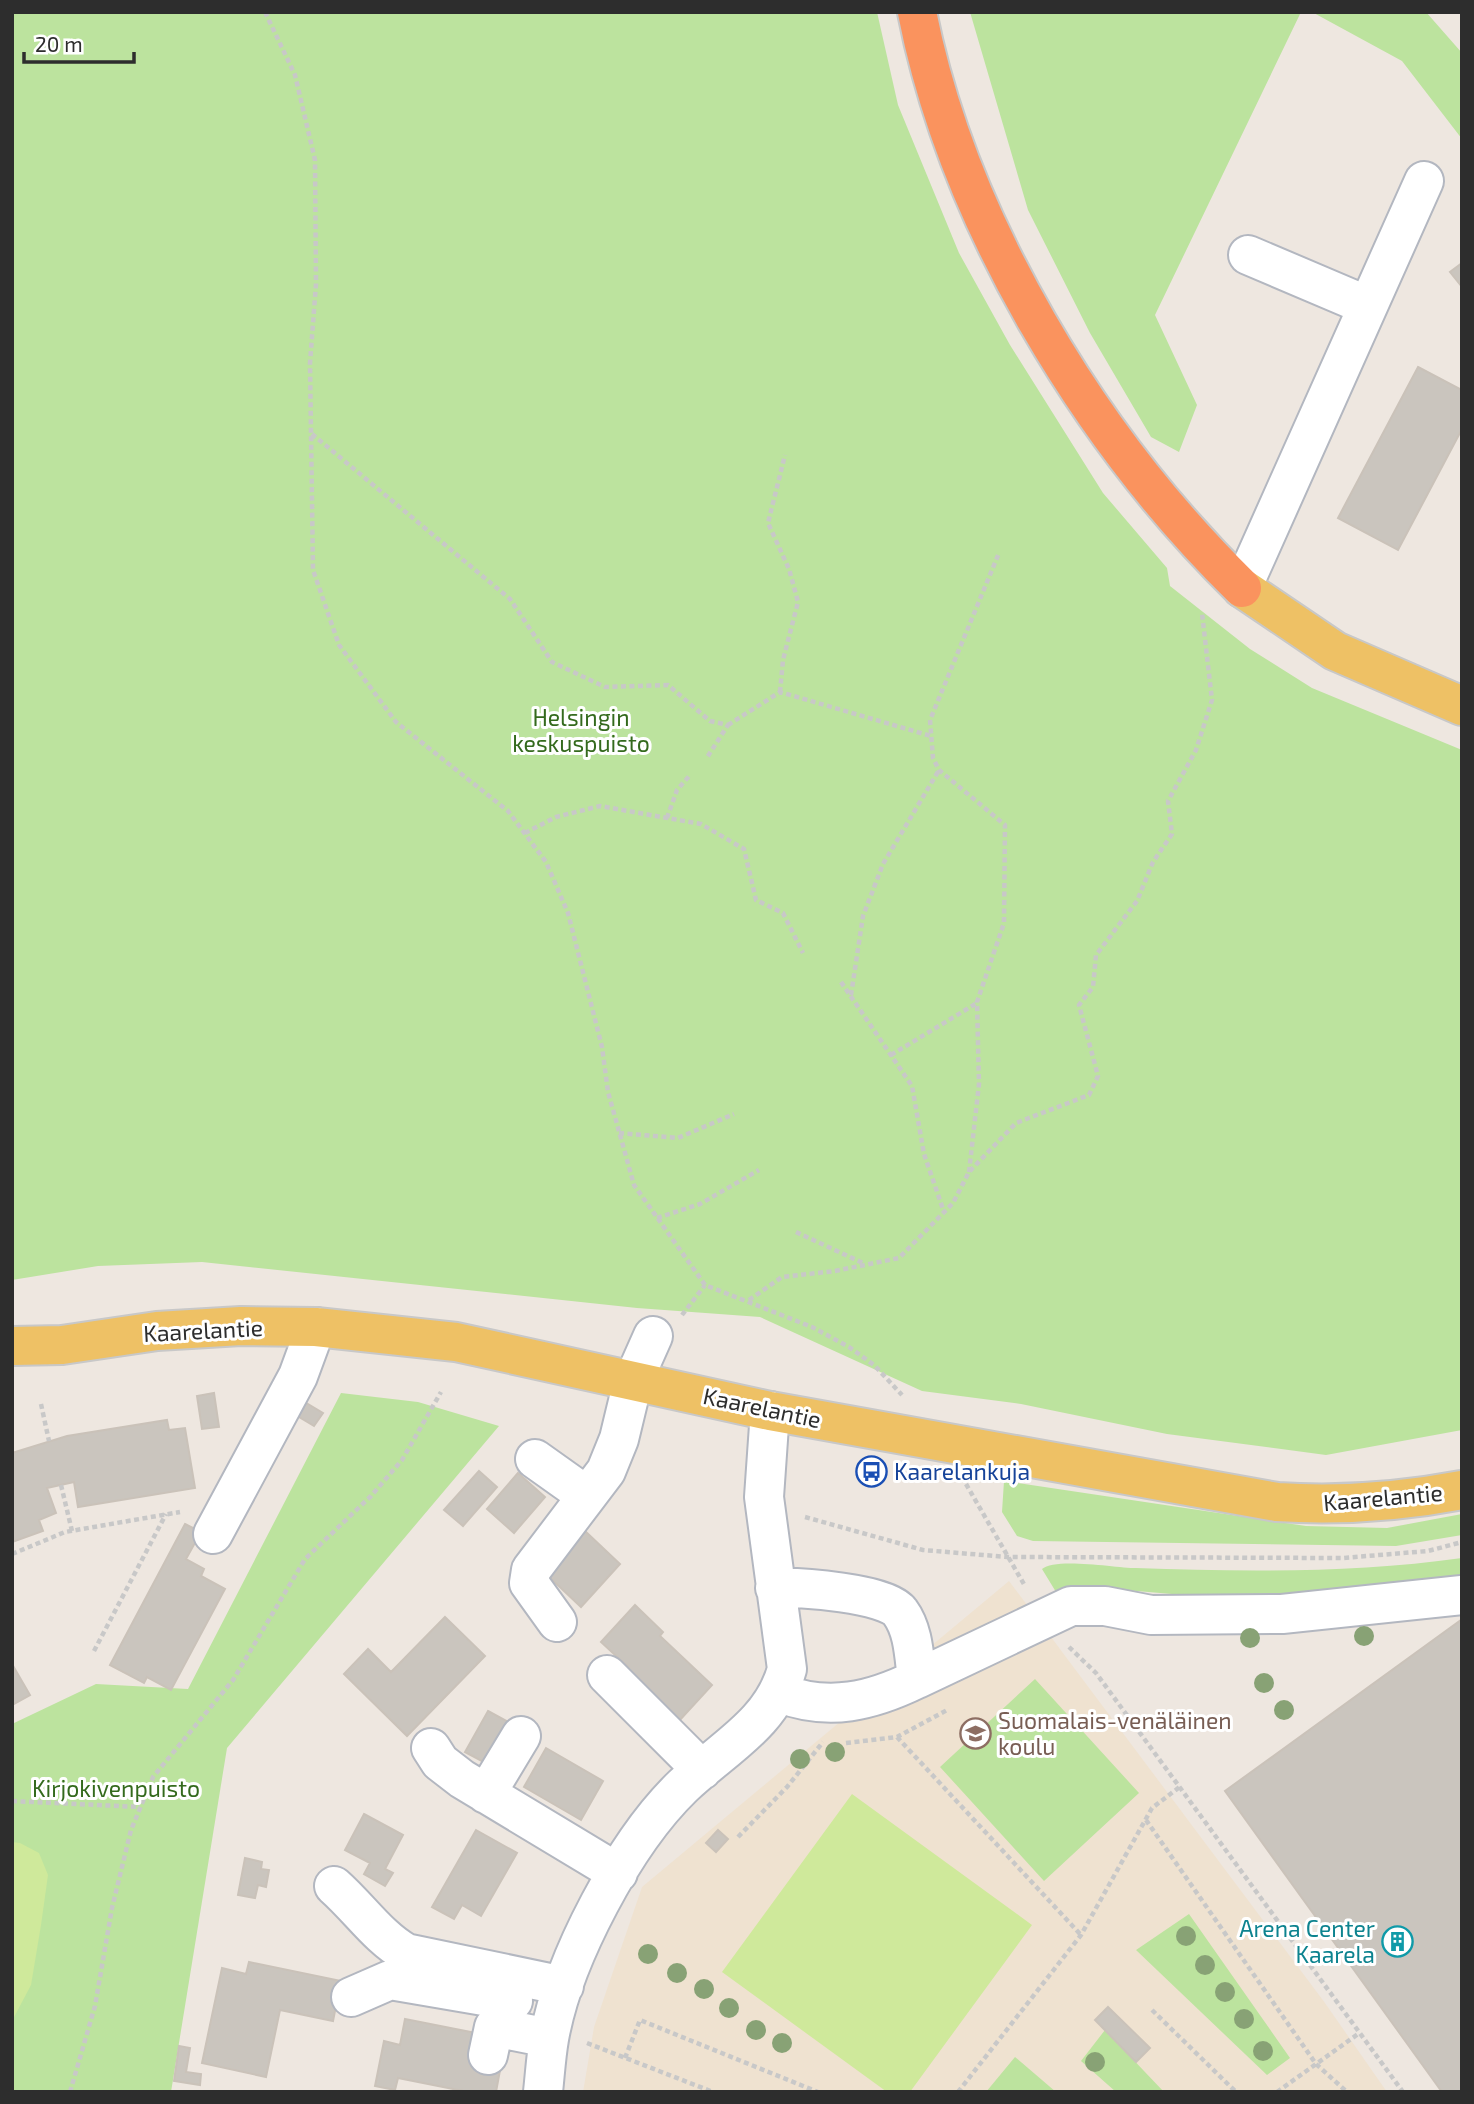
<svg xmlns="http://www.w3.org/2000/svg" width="1474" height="2104" font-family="'Exo 2',sans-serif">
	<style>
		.education { fill: #efe2d0 }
		.green { fill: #bce39e }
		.pitch { fill: #cfe99b }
		.building { fill: #cac5be; stroke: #cac2b9; stroke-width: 2 }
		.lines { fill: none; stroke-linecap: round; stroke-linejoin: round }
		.minor-casing { stroke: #b3b7c0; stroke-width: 42 }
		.major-casing { stroke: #c8c8c8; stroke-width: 42 }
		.highway-casing { stroke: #c8c8c8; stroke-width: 42 }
		.path { stroke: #c8c8c8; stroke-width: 4.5; stroke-dasharray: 5 3.5; stroke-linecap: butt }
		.minor { stroke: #fff; stroke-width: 38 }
		.major { stroke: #eec165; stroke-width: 38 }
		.highway { stroke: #fa935e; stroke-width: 38 }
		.tree { fill: #88a275 }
		.labels { text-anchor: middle; stroke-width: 6; stroke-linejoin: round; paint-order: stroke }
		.park-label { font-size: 23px; fill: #346a1d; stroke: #fff }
		.street-label { font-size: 23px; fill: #2d2d2d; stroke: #fff }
		.transit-label { font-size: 23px; fill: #164399; stroke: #fff; text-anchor: start }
		.education-label { font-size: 23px; fill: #785e54; stroke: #fff; text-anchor: start }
		.culture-label { font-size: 23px; fill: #0d838f; stroke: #fff; text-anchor: end }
	</style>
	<rect width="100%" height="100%" fill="#eee7e0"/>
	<path class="education" d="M1009 1581 1325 2003 1387 2092H583L594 2027 642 1887Z"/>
	<path class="green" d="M12 12H877L898 105 959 253 1010 345 1103 493 1167 568 1170 586 1250 649 1312 688 1462 750V1430L1326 1455 1167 1434 1021 1404 922 1391 760 1317 637 1308 202 1262 98 1266 12 1280Z
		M970 12H1301L1155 315 1197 405 1179 452 1151 437 1090 333 1028 210Z
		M1312 12H1426L1462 53V139L1402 61Z
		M341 1393 418 1402 499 1426 227 1748 171 2092H12V1724L96 1684 188 1689Z
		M1004 1481 1306 1526 1387 1528 1462 1514V1535L1396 1546 1033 1541 1017 1536 1002 1512Z
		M1462 1558V1583L1322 1600 1219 1598 1078 1586 1056 1592 1042 1569C1055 1557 1117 1568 1136 1568 1244 1572 1355 1573 1462 1558Z
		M1035 1679 1139 1793 1044 1881 940 1767Z
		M1189 1914 1290 2058 1267 2075 1136 1950Z
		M1105 2030 1164 2092H1116L1081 2061Z
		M1015 2057 1056 2092H986Z"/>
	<path class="pitch" d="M852 1794 1032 1925 910 2092H887L722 1972Z
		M12 1842 20 1843 39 1853 48 1875 41 1925 31 1985 12 2021Z"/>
	<path class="building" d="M1462 263V287L1450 272Z
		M1418 367 1462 390V429L1398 550 1338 518Z
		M214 1393 219 1427 202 1429 197 1396Z
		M298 1398 323 1413 314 1426 289 1411Z
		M167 1420 169 1430 185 1428 195 1488 78 1507 74 1482 47 1488 56 1513 39 1520 43 1531 12 1542V1453L67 1436Z
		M479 1471 497 1487 463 1526 444 1510Z
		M518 1473 545 1497 514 1533 487 1509Z
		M185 1524 201 1532 186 1559 204 1569 201 1576 225 1589 171 1690 147 1677 144 1683 110 1665Z
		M585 1531 620 1564 581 1607 546 1574Z
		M635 1605 663 1632 660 1636 712 1685 678 1722 624 1671 628 1667 601 1642Z
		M445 1617 485 1656 407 1736 344 1674 368 1649 391 1672Z
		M1461 1620 1462 2092H1442L1225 1791Z
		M12 1664 30 1695 12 1705Z
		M488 1711 514 1725 491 1766 465 1752Z
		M546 1748 603 1781 581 1820 524 1787Z
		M364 1814 403 1835 385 1869 393 1873 385 1886 364 1874 370 1863 345 1850Z
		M476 1830 517 1853 481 1916 462 1905 454 1919 432 1907Z
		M718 1830 728 1839 716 1852 706 1843Z
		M245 1858 262 1862 261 1869 269 1870 266 1887 258 1885 255 1898 238 1895Z
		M249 1962 341 1981 333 2021 280 2010 266 2077 202 2063 222 1968 246 1974Z
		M1108 2007 1150 2048 1136 2062 1095 2020Z
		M405 2019 486 2035 501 2065 496 2092H468L398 2078 395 2090 375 2086 384 2041 400 2045Z
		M179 2046 190 2048 186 2072 201 2074 200 2085 174 2081Z"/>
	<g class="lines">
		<defs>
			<path id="minor" d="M1248 255 1368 306
				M1242 588 1424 181
				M535 1459 587 1496
				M213 1534 298 1376 316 1327
				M775 1588C799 1587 887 1593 900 1612 914 1631 914 1657 917 1679 872 1701 829 1712 780 1693
				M557 1622 529 1583 531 1570 606 1471 619 1439 633 1381 653 1336
				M607 1675 702 1770
				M917 1679 1071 1606H1105L1151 1615 1282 1614 1462 1595
				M431 1748 440 1762 462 1779 618 1873
				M486 1794 521 1736
				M334 1886C359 1908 378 1937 406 1953L564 1986
				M351 1997 390 1980 513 2001
				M488 2055 494 2027 549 2038
				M543 2092C545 2074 546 2056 549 2039 563 1959 625 1842 683 1786 723 1748 772 1724 787 1669L764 1497 770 1411"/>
			<path id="major" d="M1242 588 1335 651 1462 706
				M12 1346 62 1345 157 1331 241 1326 316 1327 456 1342 770 1411 1277 1502C1341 1506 1399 1502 1462 1490"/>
			<path id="highway" d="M917 12C958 222 1090 439 1242 588"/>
		</defs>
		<use href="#minor" class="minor-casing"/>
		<use href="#major" class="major-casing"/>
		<use href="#highway" class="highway-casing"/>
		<path class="path" d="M265 12 295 75 315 160 316 284 310 363 313 570 339 645 396 722 508 811 546 862 568 913 602 1047 608 1092 634 1185 705 1285 812 1327 849 1347 874 1365 902 1395
			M312 434 510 599 552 662 605 687 668 685 710 721 728 725 706 759
			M780 692 783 660 798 602 789 569 768 523 785 455
			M728 725 780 692 931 736
			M667 818 677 790 691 774
			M525 833 556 817 600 806 701 824 744 849 756 900 783 913 803 953
			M841 982 912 1086 924 1154 944 1212
			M851 995 863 916 883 864 939 770
			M891 1055 977 1003
			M619 1133 678 1138 734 1114
			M969 1172 979 1084 977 1002 1004 923 1005 825 939 770 933 758 930 720 999 553
			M657 1218 700 1204 759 1170
			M796 1232 865 1264
			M749 1300 782 1277 835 1271 899 1258 953 1203 969 1172 1016 1123 1089 1095 1098 1076 1079 1005 1093 987 1096 955 1137 901 1153 862 1172 834 1168 801 1196 750 1212 700 1202 613
			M682 1315 705 1285
			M41 1404 49 1441
			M966 1484 1025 1586
			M61 1485 72 1531
			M805 1517 923 1550 1007 1557 1343 1558 1428 1551 1462 1542
			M12 1554 65 1532 180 1512
			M1069 1647 1096 1673 1403 2092
			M94 1651 166 1514
			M897 1737 1081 1935
			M846 1743 897 1737 949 1709
			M12 1801 140 1807
			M1146 1820 1316 2064 1347 2092
			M738 1837 787 1787 823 1742
			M1152 2010 1236 2092
			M587 2043 713 2092
			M625 2058 640 2020 818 2092
			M70 2092 95 2006 112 1908 131 1830 153 1777 233 1680 305 1559 371 1496 402 1460 441 1392
			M958 2092 1081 1935 1152 1808 1181 1786
			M1277 2092 1358 2034"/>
		<use href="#minor" class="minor"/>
		<use href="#major" class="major"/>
		<use href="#highway" class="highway"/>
	</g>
	<g class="tree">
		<circle cx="1364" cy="1636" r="10"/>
		<circle cx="1250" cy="1638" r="10"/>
		<circle cx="1264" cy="1683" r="10"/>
		<circle cx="1284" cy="1710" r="10"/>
		<circle cx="835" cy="1752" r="10"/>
		<circle cx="800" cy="1759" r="10"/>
		<circle cx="1186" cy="1936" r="10"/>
		<circle cx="648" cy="1954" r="10"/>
		<circle cx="1205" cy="1965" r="10"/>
		<circle cx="677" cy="1973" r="10"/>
		<circle cx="704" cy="1989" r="10"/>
		<circle cx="1225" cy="1992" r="10"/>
		<circle cx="729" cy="2008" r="10"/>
		<circle cx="1244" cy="2019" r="10"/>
		<circle cx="756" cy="2030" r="10"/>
		<circle cx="782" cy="2043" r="10"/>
		<circle cx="1263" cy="2051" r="10"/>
		<circle cx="1095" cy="2062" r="10"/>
	</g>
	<defs>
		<symbol id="bus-ring" viewBox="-11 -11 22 22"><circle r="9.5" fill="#fff" stroke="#1a4fb4" stroke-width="1.5"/><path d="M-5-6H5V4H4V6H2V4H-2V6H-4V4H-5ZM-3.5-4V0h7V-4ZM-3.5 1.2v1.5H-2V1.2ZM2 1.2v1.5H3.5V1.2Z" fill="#1a4fb4"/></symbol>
		<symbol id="school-ring" viewBox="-11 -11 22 22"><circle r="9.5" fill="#fff" stroke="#8d6e63" stroke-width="1.5"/><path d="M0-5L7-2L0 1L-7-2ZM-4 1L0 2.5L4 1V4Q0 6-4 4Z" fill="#8d6e63"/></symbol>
		<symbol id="building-ring" viewBox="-11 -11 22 22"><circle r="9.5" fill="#fff" stroke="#0f9aa8" stroke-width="1.5"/><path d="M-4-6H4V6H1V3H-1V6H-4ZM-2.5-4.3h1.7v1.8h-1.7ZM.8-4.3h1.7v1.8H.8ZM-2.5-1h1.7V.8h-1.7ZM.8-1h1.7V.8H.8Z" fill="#0f9aa8"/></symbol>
	</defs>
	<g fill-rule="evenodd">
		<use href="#bus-ring" x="854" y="1454" width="35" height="35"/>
		<use href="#school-ring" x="958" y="1716" width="35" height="35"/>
		<use href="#building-ring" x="1380" y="1924" width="35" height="35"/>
	</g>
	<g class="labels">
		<g class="park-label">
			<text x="581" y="726">Helsingin<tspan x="581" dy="26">keskuspuisto</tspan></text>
			<text x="116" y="1797">Kirjokivenpuisto</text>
		</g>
		<g class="street-label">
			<text transform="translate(203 1331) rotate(-3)" y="8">Kaarelantie</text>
			<text transform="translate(762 1408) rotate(12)" y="8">Kaarelantie</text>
			<text transform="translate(1383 1498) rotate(-5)" y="8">Kaarelantie</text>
		</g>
		<g class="transit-label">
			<text x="894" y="1480">Kaarelankuja</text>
		</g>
		<g class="education-label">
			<text x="998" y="1729">Suomalais-venäläinen<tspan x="998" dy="26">koulu</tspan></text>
		</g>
		<g class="culture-label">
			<text x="1375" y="1937">Arena Center<tspan x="1375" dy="26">Kaarela</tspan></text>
		</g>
	</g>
	<rect width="1474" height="2104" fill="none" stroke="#2d2d2d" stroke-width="28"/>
	<path d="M24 52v10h110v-10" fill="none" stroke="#2d2d2d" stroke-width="3.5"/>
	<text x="35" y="52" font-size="21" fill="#2d2d2d" stroke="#ffffff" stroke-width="5" paint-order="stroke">20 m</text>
</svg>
